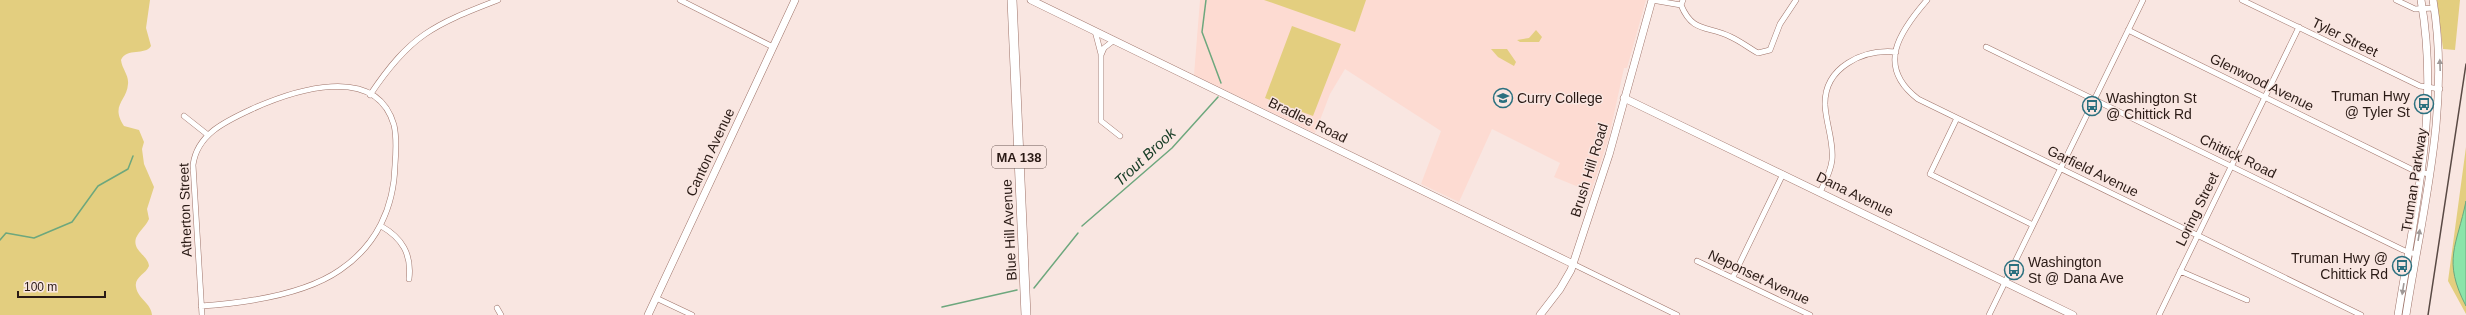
<svg xmlns="http://www.w3.org/2000/svg" width="2466" height="315" font-family="Helvetica,sans-serif">
	<style>
		.built { fill: #fddbd2 }
		.green { fill: #e3ce7f }
		.water { fill: #8ae4a9; stroke: #6da77d }
		.lines { fill: none; stroke-linecap: round; stroke-linejoin: round }
		.stream { stroke: #6da77d; stroke-width: 1.5 }
		.street-casing { stroke: #9e7369; stroke-width: 6 }
		.secondary-casing { stroke: #9e7369; stroke-width: 8 }
		.highway-casing { stroke: #9e7369; stroke-width: 10 }
		.street { stroke: #fff; stroke-width: 5 }
		.secondary { stroke: #fff; stroke-width: 7 }
		.highway { stroke: #fff; stroke-width: 9 }
		.rail { stroke: #594944; stroke-width: 1.5 }
		.oneway { fill: #9f9896 }
		.labels { text-anchor: middle; stroke-width: 3; stroke-linejoin: round; paint-order: stroke }
		.shield { fill: #f9e6e1; stroke: #685752; stroke-width: 1 }
		.shield-label { font-size: 13px; font-weight: bold; fill: #2a1a15 }
		.street-label { font-size: 14px; fill: #2a1a15; stroke: #f9e6e1 }
		.poi-label { font-size: 14px; fill: #2a1a15; stroke: #f9e6e1; text-anchor: start }
		.water-label { font-size: 15px; font-style: italic; fill: #153b24; stroke: #f9e6e1 }
	</style>
	<rect width="100%" height="100%" fill="#f9e6e1"/>
	<path class="built" d="M1200 0H1646L1627 68H1624L1609 137 1591 192 1554 177 1560 163 1492 129 1459 202 1421 184 1441 131 1345 69 1330 94 1315 133 1194 75Z"/>
	<path class="green" d="M0 0H150L146 28 151 46C145 56 127 47 121 60 122 69 129 75 128 84 127 101 110 105 124 126L139 130 144 142 142 149 144 164 154 187 147 209 149 219C146 226 139 231 136 238 132 251 148 255 149 266 146 274 134 277 136 287 138 299 151 303 152 315H0Z
		M1264 0H1366L1355 32Z
		M2437 0H2460L2455 50 2443 49Z
		M1292 26 1341 44 1313 116 1265 98Z
		M1536 30 1542 37 1539 42H1520L1517 40 1529 38Z
		M1491 49H1507L1516 62 1514 66 1498 57Z
		M2466 147V314L2448 281Z"/>
	<path class="water" d="M2466 201V306C2442 260 2457 246 2466 201Z"/>
	<g class="lines">
		<path class="stream" d="M1206 0 1202 32 1221 83
			M1082 226 1172 148 1218 97
			M0 240 6 233 34 238 72 222 98 186 128 169 133 156
			M1034 288 1078 233
			M942 307 1017 290"/>
		<defs>
			<path id="street" d="M680 0 773 47
				M1652 0 1681 5
				M1683 0 1681 5C1693 34 1708 25 1731 37 1740 41 1749 48 1758 53L1770 50 1780 24 1796 0
				M1927 0C1900 31 1875 66 1918 99L2361 315
				M2242 0 2420 86 2440 89
				M2396 0 2415 9 2434 8
				M2128 30 2415 171 2429 174
				M1095 31 1101 54V121L1120 136
				M1986 47 2403 250 2415 254
				M1101 55 1104 48 1113 41
				M370 95C410 35 433 25 498 0
				M184 116 208 135
				M1957 118 1930 174 2033 225
				M1820 192C1825 182 1831 171 1832 160 1834 142 1826 124 1825 105 1824 67 1863 49 1896 52
				M381 226C402 238 412 254 409 279
				M1697 261 1810 315
				M1573 264 1677 315
				M2180 271 2247 300
				M1733 277 1783 174
				M656 298 692 315
				M201 306C244 303 304 295 340 270 377 245 394 207 395 165 396 152 397 138 394 125 376 62 292 91 252 109 226 121 197 134 193 165L202 315
				M497 308 501 315
				M1989 315 2143 0
				M2159 315 2299 27"/>
			<path id="secondary" d="M1031 0 1573 264
				M1624 98 2073 315
				M648 315 795 0
				M1540 315 1560 289 1571 270 1609 155 1652 0
				M2398 315C2415 208 2440 109 2421 0
				M2406 315C2422 211 2451 106 2433 0"/>
			<path id="highway" d="M1012 0 1026 315"/>
		</defs>
		<use href="#street" class="street-casing"/>
		<use href="#secondary" class="secondary-casing"/>
		<use href="#highway" class="highway-casing"/>
		<use href="#street" class="street"/>
		<use href="#secondary" class="secondary"/>
		<use href="#highway" class="highway"/>
		<path class="rail" d="M2428 315 2466 64"/>
	</g>
	<defs><path id="oneway-solid" d="M-6-.8H1V-3.2L6.5 0L1 3.2V.8H-6Z"/></defs>
	<g class="oneway">
		<use href="#oneway-solid" transform="translate(2440 65) rotate(-92)"/>
		<use href="#oneway-solid" transform="translate(2419 235) rotate(-81)"/>
		<use href="#oneway-solid" transform="translate(2403 289) rotate(99)"/>
	</g>
	<defs>
		<symbol id="university-ring" viewBox="-11 -11 22 22"><circle r="9.5" fill="#f9e6e1" stroke="#2b707f" stroke-width="1.5"/><path d="M0-5L7-2L0 1L-7-2ZM-4 1L0 2.5L4 1V4Q0 6-4 4Z" fill="#2b707f"/></symbol>
		<symbol id="bus-ring" viewBox="-11 -11 22 22"><circle r="9.5" fill="#f9e6e1" stroke="#2b707f" stroke-width="1.5"/><path d="M-5-6H5V4H4V6H2V4H-2V6H-4V4H-5ZM-3.5-4V0h7V-4ZM-3.5 1.2v1.5H-2V1.2ZM2 1.2v1.5H3.5V1.2Z" fill="#2b707f"/></symbol>
	</defs>
	<g fill-rule="evenodd">
		<use href="#university-ring" x="1492" y="87" width="22" height="22"/>
		<use href="#bus-ring" x="2413" y="93" width="22" height="22"/>
		<use href="#bus-ring" x="2081" y="95" width="22" height="22"/>
		<use href="#bus-ring" x="2391" y="255" width="22" height="22"/>
		<use href="#bus-ring" x="2003" y="259" width="22" height="22"/>
	</g>
	<g class="labels">
		<rect class="shield" x="992" y="146" width="54" height="22" rx="3"/>
		<g class="shield-label">
			<text x="1019" y="162">MA 138</text>
		</g>
		<g class="street-label">
			<text transform="translate(2345 37) rotate(26)" y="5">Tyler Street</text>
			<text transform="translate(2262 82) rotate(26)" y="5">Glenwood Avenue</text>
			<text transform="translate(1308 120) rotate(26)" y="5">Bradlee Road</text>
			<text transform="translate(710 152) rotate(-65)" y="5">Canton Avenue</text>
			<text transform="translate(2238 156) rotate(26)" y="5">Chittick Road</text>
			<text transform="translate(1589 170) rotate(-73)" y="5">Brush Hill Road</text>
			<text transform="translate(2093 171) rotate(26)" y="5">Garfield Avenue</text>
			<text transform="translate(2414 180) rotate(-81)" y="5">Truman Parkway</text>
			<text transform="translate(1855 194) rotate(26)" y="5">Dana Avenue</text>
			<text transform="translate(2197 209) rotate(-64)" y="5">Loring Street</text>
			<text transform="translate(185 210) rotate(-92)" y="5">Atherton Street</text>
			<text transform="translate(1009 230) rotate(-93)" y="5">Blue Hill Avenue</text>
			<text transform="translate(1759 277) rotate(25)" y="5">Neponset Avenue</text>
		</g>
		<g class="poi-label">
			<text x="2410" y="101" text-anchor="end">Truman Hwy<tspan x="2410" dy="16">@ Tyler St</tspan></text>
			<text x="1517" y="103">Curry College</text>
			<text x="2106" y="103">Washington St<tspan x="2106" dy="16">@ Chittick Rd</tspan></text>
			<text x="2388" y="263" text-anchor="end">Truman Hwy @<tspan x="2388" dy="16">Chittick Rd</tspan></text>
			<text x="2028" y="267">Washington<tspan x="2028" dy="16">St @ Dana Ave</tspan></text>
		</g>
		<g class="water-label">
			<text transform="translate(1145 157) rotate(-43)" y="5">Trout Brook</text>
		</g>
	</g>
	<path d="M18 291v6h87v-6" fill="none" stroke="#2a1a15" stroke-width="2"/>
	<text x="24" y="291" font-size="12" fill="#2a1a15" stroke="#f9e6e1" stroke-width="3" paint-order="stroke">100 m</text>
</svg>
